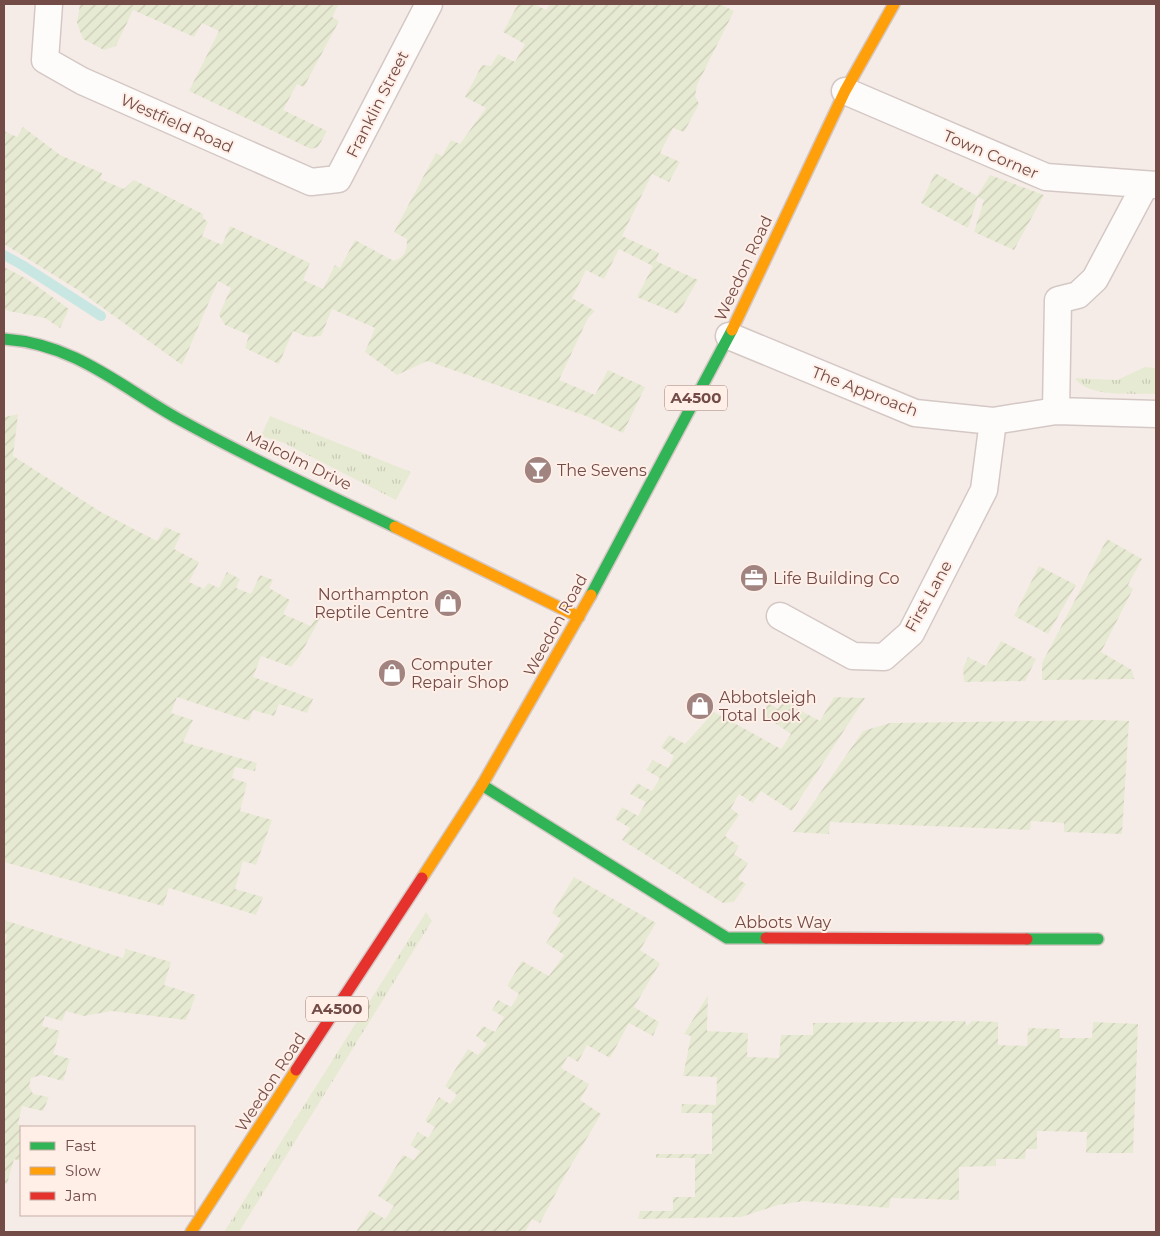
<svg xmlns="http://www.w3.org/2000/svg" width="1160" height="1236" font-family="Montserrat,sans-serif">
	<style>
		.grass { fill: url(#grass-tufts) }
		.garden { fill: url(#garden-furrows) }
		.lines { fill: none; stroke-linecap: round; stroke-linejoin: round }
		.stream { stroke: #c9e7e2; stroke-width: 10 }
		.street-casing { stroke: #d4c8c5; stroke-width: 29 }
		.fast-casing { stroke: #d4c7c4; stroke-width: 14 }
		.slow-casing { stroke: #d4c7c4; stroke-width: 14 }
		.jam-casing { stroke: #d4c7c4; stroke-width: 14 }
		.street { stroke: #fefcfb; stroke-width: 26 }
		.fast { stroke: #30b455; stroke-width: 11 }
		.slow { stroke: #ff9f0a; stroke-width: 11 }
		.jam { stroke: #e5322d; stroke-width: 11 }
		.labels { text-anchor: middle; stroke-width: 4; stroke-linejoin: round; paint-order: stroke }
		.shield { fill: #ffefe7; stroke: #9d7d78; stroke-width: 1 }
		.shield-label { font-size: 15px; font-weight: bold; fill: #734c48 }
		.street-label { font-size: 16px; fill: #734c48; stroke: #ffefe7 }
		.poi-label { font-size: 16px; fill: #734c48; stroke: #ffefe7; text-anchor: start }
	</style>
	<defs>
		<pattern id="grass-tufts" width="24" height="20" patternUnits="userSpaceOnUse" patternTransform="scale(1.25)"><rect width="24" height="20" fill="#e7ead2"/><path d="M3 7l-1-3M5 7V3M7 7l1-3M15 17l-1-3M17 17v-4M19 17l1-3" fill="none" stroke="#c9cab6"/></pattern>
		<pattern id="garden-furrows" width="10" height="10" patternUnits="userSpaceOnUse" patternTransform="scale(1.25)"><rect width="10" height="10" fill="#e7ead2"/><path d="M-1 1l2-2M0 10L10 0M9 11l2-2" fill="none" stroke="#c9cab6"/></pattern>
	</defs>
	<rect width="100%" height="100%" fill="#f6ece7"/>
	<path class="grass" d="M1145 367 1156 368V394C1134 393 1087 398 1075 378L1117 380Z
		M270 416 411 472 396 500 284 443 261 436Z
		M426 912 432 921 239 1232H224Z"/>
	<path class="garden" d="M80 4H339L332 17 339 21 304 87 297 84 283 110 327 131 318 147 311 149 189 91 219 31 202 23 194 37 133 10 116 46 104 50 83 39 77 23Z
		M518 4H534L546 10 550 4H720L734 11 697 85 695 96 699 104 684 132 673 128 660 153 680 162 669 182 652 174 622 236 659 253 656 261 698 280 678 314 637 297 653 266 619 249 604 279 586 270 572 298 595 311 588 318 559 380 595 395 608 370 645 387 623 433 586 416 427 361 397 375 365 352 375 328 332 309 321 336 307 337 293 331 279 364 245 348 249 335 225 325 219 315 231 288 218 281 182 365 78 290 4 244V131L17 137 23 127 60 155 102 173 100 179 124 189 134 180 203 214V218L208 222 202 236 222 245 230 226 310 263 303 280 323 289 335 265 340 268 355 240 394 261C405 257 407 250 407 239L394 232 436 153 442 156 451 140 460 144 486 108 465 97 482 65 491 66 498 54 515 62 525 44 503 32Z
		M935 173 977 196 990 175 1044 195 1014 250 974 232 984 200 978 197 968 228 921 203Z
		M4 267 27 279 69 309 60 328 45 318 4 310Z
		M18 414 13 456 101 512 157 541 165 527 181 534 174 549 199 562 189 582 204 589 208 583 219 588 227 572 240 579 236 588 251 594 260 575 273 580 269 588 290 600 283 614 311 626 319 610 323 613 299 657 291 667 261 656 253 677 313 699 307 713 279 704 274 716 253 710 249 721 177 697 171 713 193 720 183 742 257 763 255 771 235 767 232 778 247 783 240 811 272 820 256 865 243 861 235 889 263 897 256 915 169 888 163 906 4 862V423L5 417Z
		M1107 539 1142 559 1128 585 1133 589 1101 652 1132 670 1134 679 1042 680V663Z
		M1039 566 1076 585 1048 634 1014 616Z
		M1001 641 1036 659 1025 681 964 682 963 668 968 657 986 666Z
		M793 691 797 692 794 707 820 721 834 697 865 698 792 811 761 791 753 803 739 794 731 808 739 815 725 836 739 846 734 854 748 863 738 879 746 884 734 902 723 903 622 840 630 828 615 819 622 807 638 816 646 802 630 794 637 783 652 791 660 778 646 770 653 760 668 768 674 756 661 747 669 735 685 744 714 712 781 749 791 734 762 714 769 703 778 709Z
		M1099 720 1129 721 1122 834 1064 832V823L1031 821 1030 830 830 822 829 834 793 832 863 731 890 723Z
		M574 877 656 923 640 950 660 963 634 1007 659 1022 653 1036 629 1023 610 1058 587 1045 578 1062 568 1056 561 1068 589 1084 580 1100 601 1114 567 1172 540 1223 532 1219 525 1232H356L370 1210 385 1219 394 1206 378 1196 403 1155 414 1160 420 1151 410 1145 418 1132 428 1138 435 1127 425 1121 439 1097 450 1104 457 1095 445 1086 468 1049 478 1055 487 1044 476 1036 483 1026 495 1032 504 1017 492 1010 498 1000 511 1007 519 994 507 986 522 961 549 976 564 955 546 943 561 919 552 913Z
		M4 920 123 958 126 949 171 962 164 985 196 995 186 1020 112 1011 84 1016 66 1011 62 1021 45 1016 42 1026 60 1031 53 1054 70 1059 63 1081 41 1075 31 1078 29 1086 33 1094 49 1097 43 1111 22 1106 18 1124 29 1127H21V1161L14 1159 7 1184 4 1183V944L7 935 4 934Z
		M708 995 707 1031 748 1033 747 1057 779 1058 781 1035H813V1023L965 1021 967 1026 972 1021 998 1022V1045L1027 1046 1028 1028 1060 1029V1038H1092L1093 1022 1138 1024 1133 1153H1086L1087 1132 1037 1131V1149H1026L1025 1159H996V1166L959 1167V1200L891 1198 889 1208 804 1201 778 1205 741 1217 638 1219 640 1211H673V1197H695V1158H656V1154H712V1113H681L682 1104 716 1105 717 1077 683 1076 691 1036 684 1034Z"/>
	<g class="lines">
		<path class="stream" d="M4 255 22 265 101 316"/>
		<defs>
			<path id="street" d="M49 4 45 60 82 81 311 182 338 179 429 4
				M845 91 1046 177 1156 185
				M729 336 915 413 993 421 1056 411 1156 414
				M1056 411 1058 300 1078 295 1095 279 1145 185
				M780 616 853 656 884 657 911 633 984 490 993 421"/>
			<path id="fast" d="M4 339C77 344 123 389 184 422 253 460 324 493 395 527
				M591 595 732 330
				M482 785 727 938H766
				M1027 939H1098"/>
			<path id="slow" d="M732 330 845 91 894 4
				M395 527 579 617
				M422 878 482 785 591 595
				M191 1232 296 1070"/>
			<path id="jam" d="M766 938 1027 939
				M296 1070 422 878"/>
		</defs>
		<use href="#street" class="street-casing"/>
		<use href="#fast" class="fast-casing"/>
		<use href="#slow" class="slow-casing"/>
		<use href="#jam" class="jam-casing"/>
		<use href="#street" class="street"/>
		<use href="#fast" class="fast"/>
		<use href="#slow" class="slow"/>
		<use href="#jam" class="jam"/>
	</g>
	<defs>
		<symbol id="bar-disc" viewBox="-11 -11 22 22"><circle r="9.5" fill="#a18480" stroke="#ffefe7"/><path d="M-6-5H6L.8 .8V4.5H3.5V6h-7V4.5H-.8V.8Z" fill="#fff"/></symbol>
		<symbol id="office-disc" viewBox="-11 -11 22 22"><circle r="9.5" fill="#a18480" stroke="#ffefe7"/><path d="M-6-3h4V-5.5h4V-3h4V5H-6ZM-1-4.5V-3h2v-1.5ZM-6 0V1H6V0Z" fill="#fff"/></symbol>
		<symbol id="shop-disc" viewBox="-11 -11 22 22"><circle r="9.5" fill="#a18480" stroke="#ffefe7"/><path d="M-5-2.5h2.3a2.7 3.5 0 0 1 5.4 0H5L5.5 6h-11ZM-1.5-2.5h3a1.5 2.3 0 0 0-3 0Z" fill="#fff"/></symbol>
	</defs>
	<g fill-rule="evenodd">
		<use href="#bar-disc" x="522" y="454" width="32" height="32"/>
		<use href="#office-disc" x="738" y="562" width="32" height="32"/>
		<use href="#shop-disc" x="432" y="587" width="32" height="32"/>
		<use href="#shop-disc" x="376" y="657" width="32" height="32"/>
		<use href="#shop-disc" x="684" y="690" width="32" height="32"/>
	</g>
	<g class="labels">
		<g class="shield">
			<rect x="665" y="385.5" width="62" height="25" rx="4"/>
			<rect x="306" y="996.5" width="62" height="25" rx="4"/>
		</g>
		<g class="shield-label">
			<text x="696" y="403">A4500</text>
			<text x="337" y="1014">A4500</text>
		</g>
		<g class="street-label">
			<text transform="translate(377 104) rotate(-63)" y="6">Franklin Street</text>
			<text transform="translate(177 123) rotate(24)" y="6">Westfield Road</text>
			<text transform="translate(991 154) rotate(23)" y="6">Town Corner</text>
			<text transform="translate(743 268) rotate(-65)" y="6">Weedon Road</text>
			<text transform="translate(865 391) rotate(21)" y="6">The Approach</text>
			<text transform="translate(299 460) rotate(26)" y="6">Malcolm Drive</text>
			<text transform="translate(928 596) rotate(-61)" y="6">First Lane</text>
			<text transform="translate(555 625) rotate(-61)" y="6">Weedon Road</text>
			<text x="783" y="928">Abbots Way</text>
			<text transform="translate(270 1082) rotate(-57)" y="6">Weedon Road</text>
		</g>
		<g class="poi-label">
			<text x="557" y="476">The Sevens</text>
			<text x="773" y="584">Life Building Co</text>
			<text x="429" y="600" text-anchor="end">Northampton<tspan x="429" dy="18">Reptile Centre</tspan></text>
			<text x="411" y="670">Computer<tspan x="411" dy="18">Repair Shop</tspan></text>
			<text x="719" y="703">Abbotsleigh<tspan x="719" dy="18">Total Look</tspan></text>
		</g>
	</g>
	<rect width="1160" height="1236" fill="none" stroke="#734c48" stroke-width="10"/>
	<rect x="20" y="1126" width="175" height="90" fill="#ffefe7" stroke="#c7aea7"/>
	<rect x="30" y="1142" width="25" height="8" fill="#30b455" stroke="#c7aea7"/>
	<text x="65" y="1151" font-size="15" fill="#734c48">Fast</text>
	<rect x="30" y="1167" width="25" height="8" fill="#ff9f0a" stroke="#c7aea7"/>
	<text x="65" y="1176" font-size="15" fill="#734c48">Slow</text>
	<rect x="30" y="1192" width="25" height="8" fill="#e5322d" stroke="#c7aea7"/>
	<text x="65" y="1201" font-size="15" fill="#734c48">Jam</text>
</svg>
